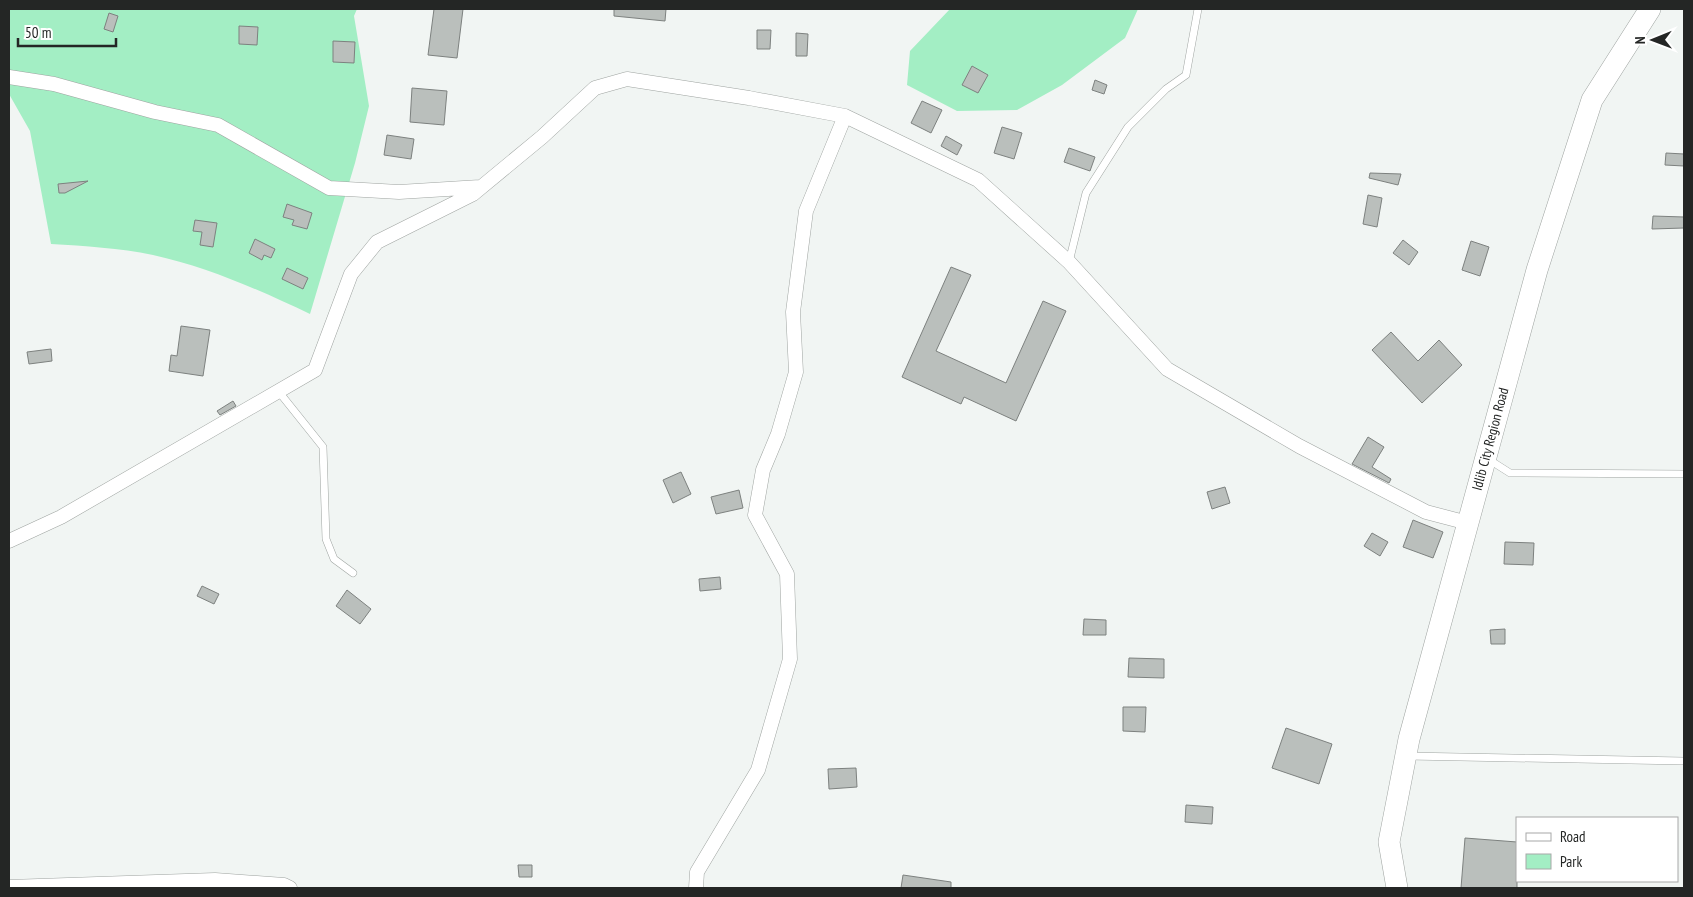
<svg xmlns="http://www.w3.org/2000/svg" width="1693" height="897" font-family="'PT Sans Narrow',sans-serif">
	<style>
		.green { fill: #a3eec4 }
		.building { fill: #babfbc; stroke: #7d817f }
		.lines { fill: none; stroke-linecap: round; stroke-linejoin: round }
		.lane-casing { stroke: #9fa4a1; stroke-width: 8 }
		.street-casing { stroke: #9fa4a1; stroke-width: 15 }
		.primary-casing { stroke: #9fa4a1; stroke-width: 22 }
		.lane { stroke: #fff; stroke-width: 7 }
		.street { stroke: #fff; stroke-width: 14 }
		.primary { stroke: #fff; stroke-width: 21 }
		.labels { text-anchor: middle; stroke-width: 5; stroke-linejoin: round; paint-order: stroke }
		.street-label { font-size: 14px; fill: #242625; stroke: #fff }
	</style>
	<rect width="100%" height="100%" fill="#f1f5f3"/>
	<path class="green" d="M9 9H357L354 16 369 106 355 163 310 314C259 290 208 267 153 255 119 248 85 246 51 244L30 131 9 94Z
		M950 9H1138L1125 38 1062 85 1017 110 957 111 907 85 910 51Z"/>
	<path class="building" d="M434 9H463L457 58 428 55Z
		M614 9H666L665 21 614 16Z
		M109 13 118 16 113 32 104 29Z
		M239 26 258 27 257 45 239 44Z
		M757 30H771L770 49H757Z
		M796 33 808 34 807 56H796Z
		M333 41 355 42 354 63 333 62Z
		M972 66 988 75 978 93 962 85Z
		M1095 80 1107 85 1104 94 1092 90Z
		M412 88 447 91 444 125 410 122Z
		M922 101 942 110 931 133 911 123Z
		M1002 127 1022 133 1014 159 994 153Z
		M387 135 414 139 411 159 384 155Z
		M946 136 962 145 957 155 941 146Z
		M1069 148 1095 157 1090 171 1064 162Z
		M1666 153 1684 154V166L1665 165Z
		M1370 173 1401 174 1398 185 1369 178Z
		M88 181 65 193H59L58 184Z
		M1368 195 1382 198 1377 227 1363 224Z
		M287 204 312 213 307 229 292 225 294 220 283 217Z
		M1653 216 1684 217V228L1652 229Z
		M195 220 217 223 213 247 200 245 202 232 193 231Z
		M255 239 275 249 271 258 264 255 262 260 249 253Z
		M1403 240 1418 252 1409 265 1393 253Z
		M1471 241 1489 247 1480 276 1462 270Z
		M951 267 971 275 936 351 1006 383 1043 301 1066 311 1016 421 964 397 961 404 902 377Z
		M287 268 308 278 303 289 282 279Z
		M181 326 210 330 203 376 169 371 171 355 177 356Z
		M1391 332 1418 361 1439 340 1462 365 1422 403 1372 350Z
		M51 349 52 361 29 364 27 352Z
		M233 401 236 406 220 415 217 411Z
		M1368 437 1384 447 1372 467 1391 479 1389 483 1352 464Z
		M681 472 691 494 673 503 663 480Z
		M1225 487 1230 503 1212 509 1207 492Z
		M739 490 743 508 716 514 711 497Z
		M1413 520 1443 532 1433 558 1403 547Z
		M1372 533 1388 542 1380 556 1364 546Z
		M1505 542 1534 543 1533 565 1504 564Z
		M720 577 721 589 700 591 699 579Z
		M202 586 219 594 214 604 197 596Z
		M347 590 371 609 360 624 336 606Z
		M1084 619 1106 620V635H1083Z
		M1505 629V644H1491L1490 630Z
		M1129 658 1164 659V678L1128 677Z
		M1123 707H1146L1145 732 1123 731Z
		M1286 728 1332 744 1319 784 1272 768Z
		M856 768 857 787 829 789 828 769Z
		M1186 805 1213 807 1212 824 1185 822Z
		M1465 838 1517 842V888H1461Z
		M518 865H532V877H519Z
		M903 875 951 882V888H901Z"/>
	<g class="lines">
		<defs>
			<path id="lane" d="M1069 262 1086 193 1128 127 1166 89 1186 75 1198 9
				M279 392 323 447 326 539 334 559 353 573
				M1488 459 1510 473 1684 474
				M1408 756 1684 761"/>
			<path id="street" d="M9 77 54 84 155 112 218 125 329 188 399 192 480 187
				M9 541 61 517 315 370 351 274 377 242 473 194 542 137 595 88 627 79 749 98 845 116 978 180 1069 262 1167 369 1299 446 1426 512 1468 523
				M9 887 215 880 284 885 290 888
				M696 888 697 872 758 770 790 659 787 574 755 515 763 470 778 434 796 372 793 312 806 211 845 116"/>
			<path id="primary" d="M1397 888 1389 842 1409 739 1537 270 1592 100 1650 9"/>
		</defs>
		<use href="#lane" class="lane-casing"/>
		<use href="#street" class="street-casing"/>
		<use href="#primary" class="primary-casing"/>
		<use href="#lane" class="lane"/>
		<use href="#street" class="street"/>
		<use href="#primary" class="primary"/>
	</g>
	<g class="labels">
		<g class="street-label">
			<text transform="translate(1490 439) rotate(-75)" y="5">Idlib City Region Road</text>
		</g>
	</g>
	<rect width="1693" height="897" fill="none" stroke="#242625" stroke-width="20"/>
	<rect x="1516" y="817" width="162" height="65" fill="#ffffff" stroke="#a7a8a8"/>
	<rect x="1526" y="833" width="25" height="8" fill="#ffffff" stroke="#a7a8a8"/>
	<text x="1560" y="842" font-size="15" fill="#242625">Road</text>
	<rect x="1526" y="854" width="25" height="15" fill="#a3eec4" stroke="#a7a8a8"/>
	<text x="1560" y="867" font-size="15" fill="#242625">Park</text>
	<g transform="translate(1653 40) rotate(269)" stroke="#ffffff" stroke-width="4" paint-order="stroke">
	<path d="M0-4L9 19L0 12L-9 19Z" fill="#242625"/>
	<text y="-8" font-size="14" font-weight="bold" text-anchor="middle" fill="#242625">N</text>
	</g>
	<path d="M18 38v8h98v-8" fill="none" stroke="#242625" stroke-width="2.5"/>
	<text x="25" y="38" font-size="15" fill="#242625" stroke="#ffffff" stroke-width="4" paint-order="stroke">50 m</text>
</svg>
